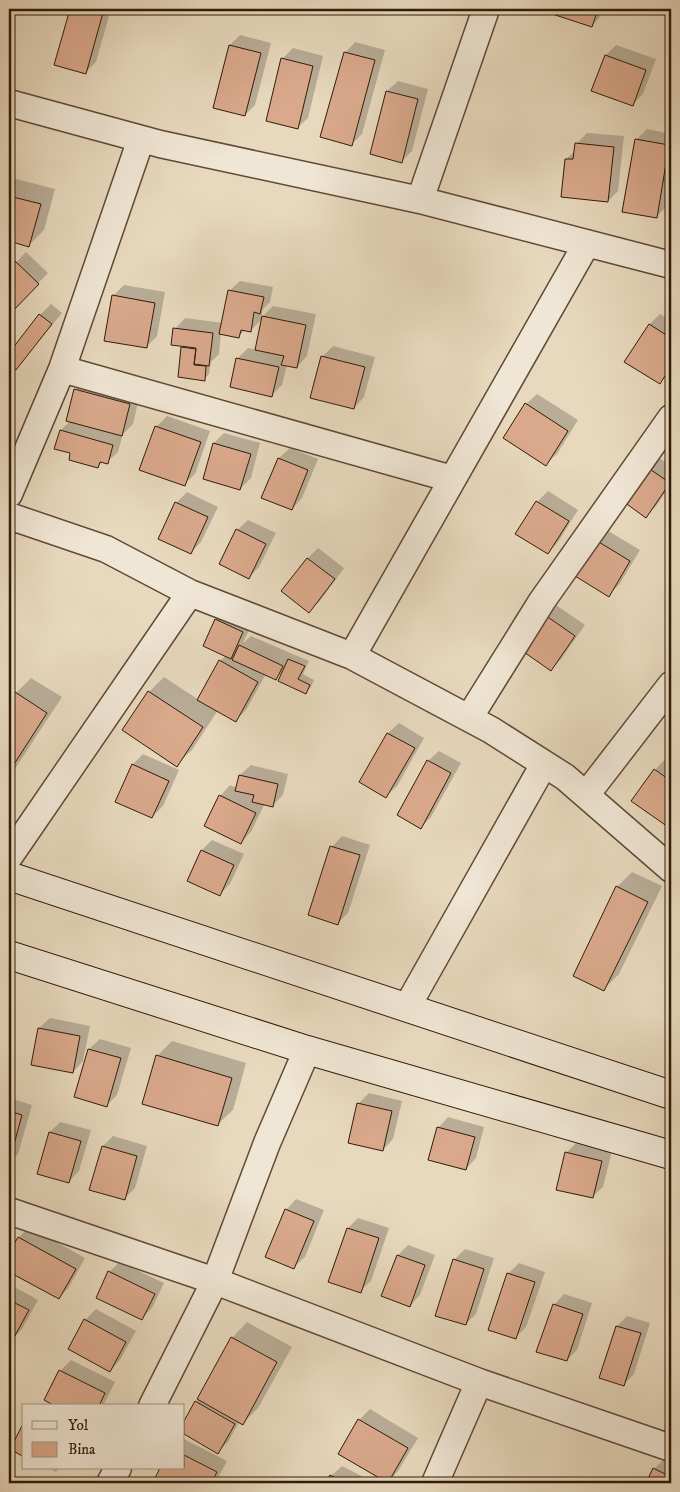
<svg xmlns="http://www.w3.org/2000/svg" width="680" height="1492" font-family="'IM FELL DW Pica',serif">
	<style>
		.shadow { fill: #0003 }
		.building { fill: #daa98c; stroke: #301b09 }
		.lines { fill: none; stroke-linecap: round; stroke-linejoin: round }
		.street-casing { stroke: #5e4a36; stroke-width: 29 }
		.secondary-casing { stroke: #301b09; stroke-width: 30 }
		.street { stroke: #f0e6d5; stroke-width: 26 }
		.secondary { stroke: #f0e6d5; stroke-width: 28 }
	</style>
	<rect width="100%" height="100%" fill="#e8d9be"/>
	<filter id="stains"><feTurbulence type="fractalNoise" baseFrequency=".004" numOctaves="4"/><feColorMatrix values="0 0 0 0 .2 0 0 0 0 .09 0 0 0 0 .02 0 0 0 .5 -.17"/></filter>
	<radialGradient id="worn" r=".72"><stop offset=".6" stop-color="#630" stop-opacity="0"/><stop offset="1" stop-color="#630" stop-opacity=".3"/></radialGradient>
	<path class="shadow" d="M71 9H111L96 62 86 72 56 64Z
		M540 9H604L602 15 592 26Z
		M648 9H660L657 12Z
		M240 35 271 43 255 105 245 115 230 45Z
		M355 42 385 50 362 134 352 144 345 53Z
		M616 45 656 59 643 94 633 104 593 90 606 55Z
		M293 48 323 56 308 118 297 128 282 59Z
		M398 81 428 89 412 151 402 161 387 91Z
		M647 129 671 134V180L667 206 656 217 636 140Z
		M587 133 624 136 618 191 608 201 566 159 576 150 577 143Z
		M9 177 55 189 44 230 29 245 9 240Z
		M26 252 48 273 11 311 9 308V270Z
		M240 281 273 287 270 302 263 309 261 318 273 306 316 314 307 356 297 367 287 365 282 385 271 396 231 386 238 358 248 348 256 350 263 318 251 330 246 329 239 336 221 333 219 354 211 362 209 374 204 379 179 376 182 348 185 345 175 329 185 318 223 323 229 291Z
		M124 285 165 292 157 336 146 347 113 296Z
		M51 304 62 313 26 357 16 368 9 363V355L40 315Z
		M660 314 671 321V370L659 383 650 324Z
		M333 346 375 357 364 397 354 408 322 357Z
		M86 380 140 394 133 424 123 434 118 452 107 462 103 461 98 467 71 452 61 430 70 421 75 390Z
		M537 394 578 420 557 454 546 464 526 404Z
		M167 416 210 431 195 474 184 484 156 427Z
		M671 426V453L659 444Z
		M224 433 260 443 251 478 240 489 214 443Z
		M290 448 318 459 302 498 292 509 263 497 279 458Z
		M655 455 671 466V484L656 506 646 516 621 499Z
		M548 491 578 510 558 542 548 553 517 534 537 502Z
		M187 492 218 507 201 542 191 552 176 503Z
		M248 520 276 533 259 567 249 577 237 530Z
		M600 526 640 550 619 585 608 595 569 571Z
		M318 548 344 568 320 601 309 611 283 591 308 558Z
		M556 605 585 625 561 659 551 669 546 616Z
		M227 609 253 621 243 643 251 636 309 661 303 674 314 680 311 687 306 692 283 671 276 679 266 674 246 710 236 720 218 710 192 750 176 765 149 692 164 677 199 700 220 661 226 655 216 620Z
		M31 678 62 697 9 778V704L16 693Z
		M399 723 424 738 397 786 386 796 361 781 388 733Z
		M439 751 461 763 431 817 421 827 428 761Z
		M143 754 179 770 163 806 152 817 133 764Z
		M670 754 671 755V828L633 800 655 770Z
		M251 765 288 774 283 795 273 805 265 803 251 832 241 842 220 796 230 785 237 788 240 775Z
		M342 836 370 845 348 913 338 923 332 847Z
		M212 840 244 854 230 884 220 894 202 850Z
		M632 872 662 886 619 974 604 989 617 887Z
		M50 1018 90 1026 83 1061 73 1072 39 1028Z
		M100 1039 131 1048 117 1095 107 1105 76 1096 89 1049Z
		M172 1041 246 1063 233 1110 217 1125 157 1056Z
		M369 1093 402 1101 393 1139 383 1150 358 1104Z
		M9 1098 32 1105 18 1154 9 1163Z
		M448 1117 484 1127 476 1158 466 1169 438 1128Z
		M60 1122 91 1130 79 1171 69 1181 50 1132Z
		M113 1136 147 1146 135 1188 125 1198 103 1146Z
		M577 1142 612 1151 603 1187 592 1197 566 1153Z
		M296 1199 324 1210 305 1257 294 1267 286 1210Z
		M358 1218 389 1228 371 1281 360 1291 348 1228Z
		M29 1227 85 1258 69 1287 59 1298 9 1270V1255L19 1237Z
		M408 1245 435 1255 420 1295 410 1306 383 1295 398 1255Z
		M465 1249 494 1258 476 1314 466 1324 454 1260Z
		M120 1262 164 1283 152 1308 142 1318 109 1272Z
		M519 1263 545 1272 526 1327 515 1338 508 1274Z
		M9 1284 38 1300 22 1329 12 1340 9 1338Z
		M564 1294 592 1303 577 1350 567 1360 554 1305Z
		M96 1309 136 1331 120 1360 110 1371 85 1320Z
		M627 1316 650 1323 634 1374 623 1385 600 1377 617 1326Z
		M247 1322 292 1347 258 1408 243 1423 239 1422 228 1442 218 1452 184 1433V1424L232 1338Z
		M71 1360 115 1382 103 1406H58L46 1400 60 1371Z
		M370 1409 418 1438 398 1471 388 1482 359 1420Z
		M184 1439 227 1461 215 1483H167L156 1478 184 1468Z
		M665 1458 671 1461V1483H647L654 1469Z
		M342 1466 375 1483H328L331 1476Z
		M49 1468H59L56 1472Z"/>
	<path class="building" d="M70 9H104L86 74 54 65Z
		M537 9H598L592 27Z
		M229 45 261 53 245 116 213 108Z
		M344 52 375 60 352 146 320 137Z
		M605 55 646 70 633 106 591 91Z
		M281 58 313 66 298 129 266 121Z
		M386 91 418 99 402 163 370 154Z
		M635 139 669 145 657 218 622 212Z
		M575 143 614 147 608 202 561 197 565 159H573Z
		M9 196 41 204 29 247 9 241Z
		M15 261 39 284 11 313 9 310V268Z
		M228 290 264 297 260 314 254 312 251 332 241 330 239 338 219 334Z
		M112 295 155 303 147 348 104 341Z
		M39 314 52 324 16 370 9 364V353Z
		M262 316 306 325 297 368 281 365 284 356 255 350Z
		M649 324 671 338V366L660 384 624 362Z
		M173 328 213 333 209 366 194 364 196 348 171 345Z
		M181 347 196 349 194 365 206 366 205 381 178 377Z
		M321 356 365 367 354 409 310 398Z
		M236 358 279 367 272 397 230 387Z
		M74 389 130 404 122 436 66 421Z
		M525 403 568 431 546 466 503 438Z
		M155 426 201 442 185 486 139 470Z
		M60 430 113 445 108 464 100 462 98 468 69 460 70 453 54 449Z
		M213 443 251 454 240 490 203 479Z
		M278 458 308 470 292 510 261 498Z
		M644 465 670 483 646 518 620 499Z
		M536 501 569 521 548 554 515 534Z
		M175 502 208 517 191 554 158 539Z
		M236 529 266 544 249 579 219 564Z
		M589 536 630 561 609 597 567 571Z
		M307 558 335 579 309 613 281 591Z
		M545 615 575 636 551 671 521 650Z
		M215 619 243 632 231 659 203 646Z
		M239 645 283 666 276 680 232 660Z
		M288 659 305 666 298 679 310 685 306 694 278 681Z
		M219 660 258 682 236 722 197 700Z
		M148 691 203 727 177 767 122 730Z
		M15 692 47 713 9 772V701Z
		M387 733 415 748 386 798 359 782Z
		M427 760 451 773 421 829 397 815Z
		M132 764 169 781 152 818 115 802Z
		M654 769 671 781V829L631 801Z
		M239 775 278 784 273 807 252 802 254 795 235 791Z
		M219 795 256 813 241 844 204 826Z
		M330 846 360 855 338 925 308 915Z
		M201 850 234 865 220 896 187 881Z
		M616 886 648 902 604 991 573 976Z
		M38 1028 80 1036 73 1073 31 1065Z
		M88 1049 121 1058 107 1107 74 1097Z
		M156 1055 232 1078 218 1126 142 1104Z
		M357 1103 392 1111 383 1151 348 1143Z
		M9 1111 22 1115 9 1163Z
		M437 1127 475 1137 466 1170 428 1160Z
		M49 1132 81 1141 69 1183 37 1174Z
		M102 1146 137 1156 125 1200 89 1190Z
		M565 1152 602 1161 593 1198 556 1190Z
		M285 1209 314 1221 294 1269 265 1257Z
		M347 1228 379 1238 361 1293 328 1282Z
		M18 1237 76 1269 59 1299 9 1272V1253Z
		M397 1255 425 1265 410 1307 381 1296Z
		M453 1259 484 1269 466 1325 435 1316Z
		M108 1271 155 1294 142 1320 96 1298Z
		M507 1273 535 1282 516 1339 488 1330Z
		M9 1300 29 1310 12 1341 9 1340Z
		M553 1304 583 1314 567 1361 536 1352Z
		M84 1319 126 1342 110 1372 68 1349Z
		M616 1326 641 1333 624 1386 599 1378Z
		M231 1337 277 1362 243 1425 197 1399Z
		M59 1370 105 1393 99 1406H55L44 1400Z
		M195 1401 235 1424 218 1454 184 1434V1421Z
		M358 1419 408 1448 388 1483 338 1454Z
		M24 1422V1457L10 1449Z
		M184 1455 217 1472 211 1483H164L155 1478 160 1468H184Z
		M653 1468 671 1477V1483H646Z
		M330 1475 345 1483H326Z"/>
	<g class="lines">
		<defs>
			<path id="street" d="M9 103 160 144 420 200 671 265
				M420 200 486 9
				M62 369 452 479
				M9 494 62 369 141 139
				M9 516 106 549 190 593 352 656 491 730 565 777 671 869
				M352 656 587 243
				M469 718 542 601 671 418
				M586 795 671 685
				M9 857 190 593
				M407 1007 544 764
				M9 1211 215 1281 479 1382 671 1448
				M152 1406 215 1281 267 1143 307 1050
				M110 1483 118 1468
				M435 1483 479 1382"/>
			<path id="secondary" d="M9 876 671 1095
				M9 955 307 1050 671 1155"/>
		</defs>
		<use href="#street" class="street-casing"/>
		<use href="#secondary" class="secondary-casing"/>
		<use href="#street" class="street"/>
		<use href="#secondary" class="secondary"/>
	</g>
	<rect width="680" height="1492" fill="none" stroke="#e8d9be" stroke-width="30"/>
	<rect x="10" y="10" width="660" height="1472" fill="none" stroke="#301b09" stroke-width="2.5"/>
	<rect x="15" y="15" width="650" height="1462" fill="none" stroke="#301b09"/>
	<rect x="22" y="1404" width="162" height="65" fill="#f0e6d5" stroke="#a39583"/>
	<rect x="32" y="1421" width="25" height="8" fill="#f0e6d5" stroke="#a39583"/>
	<text x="68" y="1430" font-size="15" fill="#301b09">Yol</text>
	<rect x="32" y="1442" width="25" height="15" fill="#daa98c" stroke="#a39583"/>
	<text x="68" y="1454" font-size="15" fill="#301b09">Bina</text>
	<rect width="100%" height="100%" filter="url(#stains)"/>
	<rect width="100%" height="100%" fill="url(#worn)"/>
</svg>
